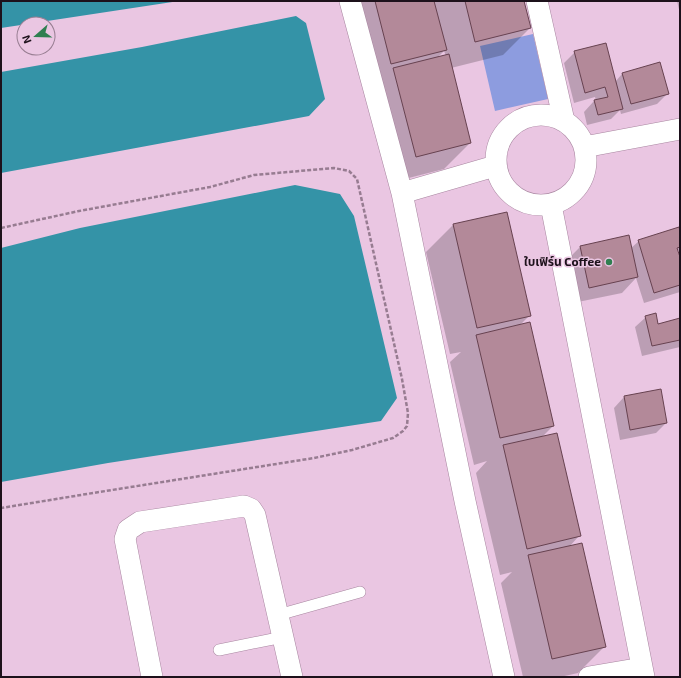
<svg xmlns="http://www.w3.org/2000/svg" width="681" height="678" font-family="'Exo 2','Noto Sans Thai',sans-serif">
	<style>
		.green { fill: #8d9cdf }
		.water { fill: #3493a7 }
		.shadow { fill: #0003; fill-rule: evenodd }
		.building { fill: #b38999; stroke: #674250 }
		.lines { fill: none; stroke-linecap: round; stroke-linejoin: round }
		.service-casing { stroke: #a886a0; stroke-width: 12 }
		.minor-casing { stroke: #a886a0; stroke-width: 22 }
		.path { stroke: #977c91; stroke-width: 2.5; stroke-dasharray: 4 2; stroke-linecap: butt }
		.service { stroke: #fff; stroke-width: 11 }
		.minor { stroke: #fff; stroke-width: 21 }
		.poi-dot { fill: #2f7f50; stroke: #eac6e2; stroke-width: 1.5 }
		.labels { text-anchor: middle; stroke-width: 3; stroke-linejoin: round; paint-order: stroke }
		.poi-label { font-size: 12px; font-weight: bold; fill: #1d111b; stroke: #eac6e2; text-anchor: end }
	</style>
	<rect width="100%" height="100%" fill="#eac6e2"/>
	<path class="green" d="M533 34 548 99 495 111 480 46Z"/>
	<path class="water" d="M1 1H179L1 28Z
		M296 16 306 23 325 99 309 116 1 173V72L142 47Z
		M295 185 340 194 354 216 397 398 381 421 108 463 1 482V248L80 228Z"/>
	<path class="shadow" d="M345 1H523L530 28 503 55 451 68 470 143 444 169 389 183ZM444 51 446 56 437 58Z
		M677 1H680V14Z
		M575 52 615 82 622 74 668 93 657 104 621 114 620 110 611 119 587 125 584 112 594 101H596L595 97 574 103 564 63Z
		M506 213 530 315 519 326 553 426 542 437 579 536 569 547 605 646 578 673 560 677H523L501 583 512 572 500 575 476 473 487 461 474 465 450 362 461 352 450 354 426 252 453 225Z
		M680 235V249L677 252 680 260V292L644 303 636 278 622 293 573 303 565 262 580 247 631 248 639 241Z
		M646 317 658 325 680 319V347L642 356 635 327Z
		M660 390 666 423 656 433 620 440 614 408 624 397Z"/>
	<path class="building" d="M375 1H434L447 50 391 64Z
		M465 1H524L531 28 475 42Z
		M606 43 623 109 598 115 594 100 608 97 605 87 585 93 574 51Z
		M449 54 471 143 416 157 393 68Z
		M660 62 669 94 631 104 622 73Z
		M507 212 531 316 477 328 453 224Z
		M679 227 680 231V247L677 248 680 257V285L654 293 638 240Z
		M629 235 638 277 589 288 580 246Z
		M656 313 658 324 680 318V340L652 346 645 316Z
		M530 322 554 426 500 438 476 335Z
		M661 389 667 423 630 430 624 396Z
		M557 433 581 536 527 549 503 445Z
		M582 543 606 647 552 659 528 555Z"/>
	<g class="lines">
		<defs>
			<path id="service" d="M278 615 360 592
				M219 650 283 637"/>
			<path id="minor" d="M350 1 402 193
				M537 1 564 121
				M496 160a45 45 0 1 1 90 0a45 45 0 1 1-90 0Z
				M584 147 680 129
				M495 166 402 193 465 501 504 677
				M551 205 644 677
				M152 677 125 539 128 530 140 522 244 506 251 509 255 515 292 677
				M589 677 642 668"/>
		</defs>
		<use href="#service" class="service-casing"/>
		<use href="#minor" class="minor-casing"/>
		<path class="path" d="M1 228 79 211 210 187 254 175 334 168 349 171 357 179 402 379 408 413 407 426 403 431 393 438 352 450 314 458 93 493 1 508"/>
		<use href="#service" class="service"/>
		<use href="#minor" class="minor"/>
	</g>
	<circle class="poi-dot" cx="609" cy="262" r="4"/>
	<g class="labels">
		<g class="poi-label">
			<text x="601" y="266">ใบเฟิร์น Coffee</text>
		</g>
	</g>
	<rect width="681" height="678" fill="none" stroke="#1d111b" stroke-width="4"/>
	<g transform="translate(36 36) rotate(250)"><circle r="19" fill="#eac6e2" stroke="#987e92"/>
	<path d="M0-3L7 15L0 10L-7 15Z" fill="#2f7f50"/>
	<text y="-6" font-size="11" font-weight="bold" text-anchor="middle" fill="#1d111b">N</text>
	</g>
</svg>
